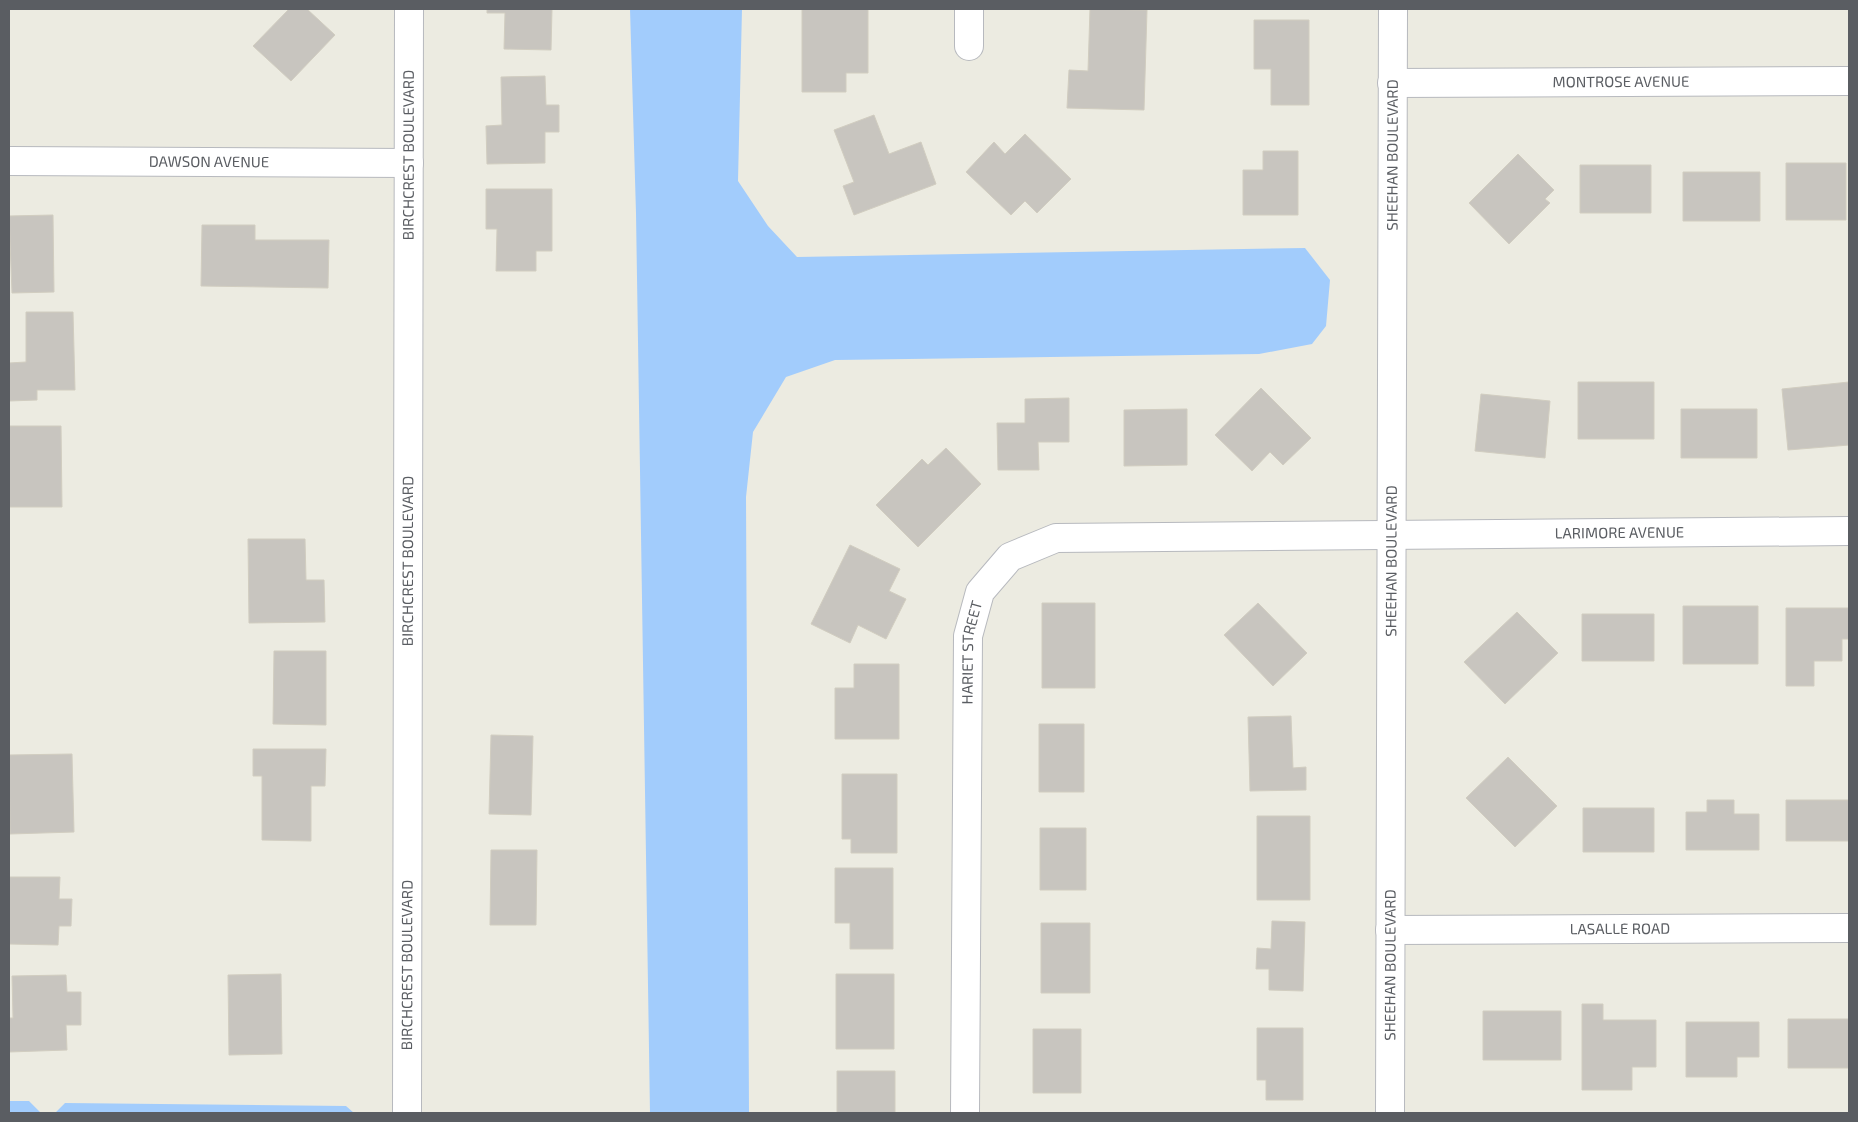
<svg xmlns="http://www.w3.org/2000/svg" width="1858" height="1122" font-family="'Exo 2',sans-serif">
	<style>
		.water { fill: #a2ccfc }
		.building { fill: #c8c5bf; stroke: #d1cdc0 }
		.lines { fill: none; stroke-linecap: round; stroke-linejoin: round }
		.minor-casing { stroke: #b7b9be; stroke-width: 30 }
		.minor { stroke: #fff; stroke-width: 28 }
		.labels { text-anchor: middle; stroke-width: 4; stroke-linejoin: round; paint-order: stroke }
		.street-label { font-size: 15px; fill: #5a5d62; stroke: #fff }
	</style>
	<rect width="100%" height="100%" fill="#ecebe1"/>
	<path class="water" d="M630 9H742L738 181 768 226 797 257 1305 248 1330 280 1326 326 1312 344 1259 354 835 360 786 377 753 432 746 497 749 1113H650L636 213Z
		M9 1101H29L41 1113H55L65 1103 346 1106 354 1113H9Z"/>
	<path class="building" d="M289 9H307L335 35 291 81 253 46Z
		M487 9H552L551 50 504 49 505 13H487Z
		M802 9H868V73H846V92H802Z
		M1090 9 1147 10 1144 110 1067 108 1069 70 1088 71Z
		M1254 20H1309V105H1271V69H1254Z
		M545 76 546 105H559V132H545V163L487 164 486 126 502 125 501 77Z
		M874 115 889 154 921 142 936 184 854 215 843 186 854 182 834 130Z
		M1025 134 1071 179 1037 213 1025 201 1011 215 966 172 994 142 1005 154Z
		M1263 151H1298V215H1243V170H1263Z
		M1518 154 1554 190 1545 199 1550 203 1509 244 1469 203Z
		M1786 163H1846V220H1786Z
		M1580 165H1651V213H1580Z
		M1683 172H1760V221H1683Z
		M486 189H552V251H536V271H496L497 229H486Z
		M53 215 54 292 12 293 9 216Z
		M202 225H255V240H329L328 288 201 286Z
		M26 312H73L75 390H37V400L9 401V363L26 362Z
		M1578 382H1654V439H1578Z
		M1849 382V445L1788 450 1782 389Z
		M1261 388 1311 438 1283 465 1270 452 1252 471 1215 435Z
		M1481 394 1550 401 1545 458 1475 451Z
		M1069 398V442H1038L1039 470H998L997 423H1025V399Z
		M1187 409V465L1124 466V410Z
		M1681 409H1757V458H1681Z
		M9 426H61L62 507H9Z
		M946 448 981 484 918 547 876 505 922 459 928 465Z
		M248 539H305L306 580H324L325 622 249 623Z
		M850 545 900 569 889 591 906 599 886 639 858 625 850 643 811 624Z
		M1042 603H1095V688H1042Z
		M1258 603 1307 653 1273 686 1224 635Z
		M1683 606H1758V664H1683Z
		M1786 608H1849V639H1842V661H1814V686H1786Z
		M1517 612 1558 653 1505 704 1464 662Z
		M1582 614H1654V661H1582Z
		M274 651H326V725L273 724Z
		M854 664H899V739H835V688H854Z
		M1291 716 1293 768 1306 767V790L1250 791 1248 717Z
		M1039 724H1084V792H1039Z
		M491 735 533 736 531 815 489 814Z
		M253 749H326L325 786H311V841L262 840V776H253Z
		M72 754 74 832 10 834 9 755Z
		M1508 757 1557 806 1515 847 1466 798Z
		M842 774H897V853H851V839H842Z
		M1707 800H1734V814H1759V850H1686V812H1707Z
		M1786 800H1849V841H1786Z
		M1583 808H1654V852H1583Z
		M1257 816H1310V900H1257Z
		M1040 828H1086V890H1040Z
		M491 850H537L536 925H490Z
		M835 868H893V949H850V923H835Z
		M9 877H60L59 899H72L71 926H59L58 945 9 944Z
		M1272 921 1305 922 1303 991 1269 990V969H1256L1257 948 1271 949Z
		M1041 923H1090V993H1041Z
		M281 974 282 1054 229 1055 228 975Z
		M836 974H894V1049H836Z
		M66 975 67 992H81V1025H66L67 1050 9 1052V1018H13L12 976Z
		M1582 1004H1603V1020H1656V1067H1632V1090H1582Z
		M1483 1011H1561V1060H1483Z
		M1788 1019H1849V1068H1788Z
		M1686 1022H1759V1057H1737V1077H1686Z
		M1257 1028H1303V1100H1266V1080H1257Z
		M1033 1029H1081V1093H1033Z
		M837 1071H895V1113H837Z"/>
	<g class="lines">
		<defs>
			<g id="minor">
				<path d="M969 46V9"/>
				<path id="s1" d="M1392 83 1849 81"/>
				<path id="s2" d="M9 161 409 163"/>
				<path id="s3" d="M1390 930 1849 928"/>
				<path id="s4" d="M407 1113 409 9"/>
				<path id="s5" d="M965 1113 968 636 980 592 1010 557 1056 538 1849 531"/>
				<path id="s6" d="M1390 1113 1393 9"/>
			</g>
		</defs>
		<use href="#minor" class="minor-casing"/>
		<use href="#minor" class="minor"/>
	</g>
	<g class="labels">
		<g class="street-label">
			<text dy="5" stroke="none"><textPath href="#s1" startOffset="229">MONTROSE AVENUE</textPath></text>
			<text dy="5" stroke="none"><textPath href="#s4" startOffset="958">BIRCHCREST BOULEVARD</textPath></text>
			<text dy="5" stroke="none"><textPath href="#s6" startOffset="958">SHEEHAN BOULEVARD</textPath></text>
			<text dy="5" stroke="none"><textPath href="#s2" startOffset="200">DAWSON AVENUE</textPath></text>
			<text dy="5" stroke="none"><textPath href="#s5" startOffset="1182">LARIMORE AVENUE</textPath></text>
			<text dy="5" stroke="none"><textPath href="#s4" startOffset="552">BIRCHCREST BOULEVARD</textPath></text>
			<text dy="5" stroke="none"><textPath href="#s6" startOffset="552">SHEEHAN BOULEVARD</textPath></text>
			<text dy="5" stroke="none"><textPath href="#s5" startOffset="461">HARIET STREET</textPath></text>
			<text dy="5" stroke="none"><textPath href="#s3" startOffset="230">LASALLE ROAD</textPath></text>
			<text dy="5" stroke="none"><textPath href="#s4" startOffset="148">BIRCHCREST BOULEVARD</textPath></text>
			<text dy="5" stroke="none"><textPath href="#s6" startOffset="148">SHEEHAN BOULEVARD</textPath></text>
		</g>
	</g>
	<rect width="1858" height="1122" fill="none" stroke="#5a5d62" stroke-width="20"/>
</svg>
